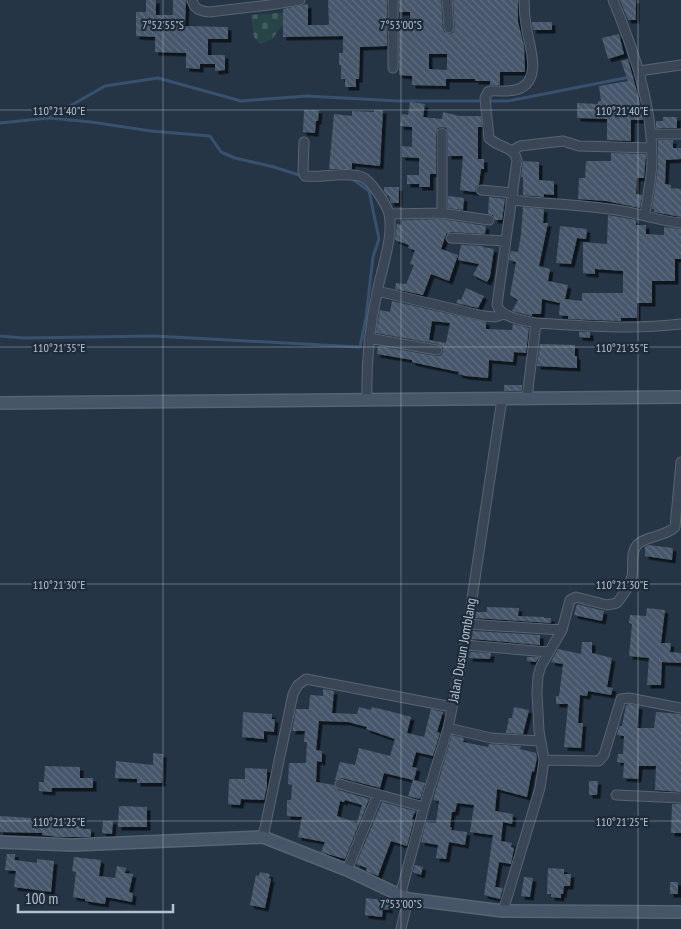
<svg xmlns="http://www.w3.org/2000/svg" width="681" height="929" font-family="'PT Sans Narrow',sans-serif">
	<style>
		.cemetery { fill: url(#cemetery-stones) }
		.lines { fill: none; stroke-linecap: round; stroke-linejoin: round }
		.stream { stroke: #37516e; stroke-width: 3 }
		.building { fill: url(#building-back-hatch); fill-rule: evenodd; filter: url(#shadow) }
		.street-casing { stroke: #586472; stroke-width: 11 }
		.secondary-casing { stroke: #586472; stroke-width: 14 }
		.street { stroke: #3a4655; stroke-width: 9 }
		.secondary { stroke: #475568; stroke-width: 11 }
		.ticks { fill: none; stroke: #b7c1ce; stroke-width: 1; stroke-opacity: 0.45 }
		.labels { text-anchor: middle; stroke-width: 4.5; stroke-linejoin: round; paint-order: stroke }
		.street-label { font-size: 14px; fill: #b7c1ce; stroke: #1e2b3b }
		.ticks-label { font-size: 12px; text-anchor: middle; fill: #b7c1ce; stroke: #1e2b3b; stroke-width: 4.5; stroke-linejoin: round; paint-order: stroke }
	</style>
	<defs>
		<pattern id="cemetery-stones" width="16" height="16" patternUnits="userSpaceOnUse" patternTransform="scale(1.25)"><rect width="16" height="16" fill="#274547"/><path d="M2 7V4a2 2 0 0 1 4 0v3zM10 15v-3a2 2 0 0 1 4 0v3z" fill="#445e60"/></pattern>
		<pattern id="building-back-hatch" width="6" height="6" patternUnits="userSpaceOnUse" patternTransform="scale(1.25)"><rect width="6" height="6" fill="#46576a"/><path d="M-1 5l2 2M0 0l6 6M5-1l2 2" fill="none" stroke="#5e6d7e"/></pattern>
		<filter id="shadow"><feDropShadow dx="3.5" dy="3.5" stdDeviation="0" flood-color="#0009"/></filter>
	</defs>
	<rect width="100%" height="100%" fill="#253546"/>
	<path class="cemetery" d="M293 12 272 39 260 44 254 37 251 15Z"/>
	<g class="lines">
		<path class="stream" d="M49 118 91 122 151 131 210 136 221 152 235 158 274 167 305 177
			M0 123 49 118 105 86 158 78 241 101 307 96 398 101H508L635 76
			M0 336 23 338 154 336 360 347 366 317 373 257 379 239 369 191 351 178"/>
	</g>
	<path class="building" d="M146 0H156V15H173V0H186L185 26 228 27V39H208V55H225V70L215 71V64H200V69L186 68V53L155 52V37L136 36V12H146Z
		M328 0H387V46L360 47 359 79H356V87H345V79H341V65H339V53H343V36L283 37V9L308 4V25H327L329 24Z
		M399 0H441L443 29 444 32 449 34 453 33 455 28 453 0H518V22L524 46 525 72H500V85H490V81H475V79H446V86L412 85V76L399 75V29H410V12H399ZM429 54H447V70L429 69Z
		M620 0H636V20H628Z
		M532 22H552V30H533Z
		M619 34 624 54 608 59 602 38Z
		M628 59 639 99 643 120H631V141L607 140V119L577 118V103L598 104V101H601L599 86 628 81 621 61Z
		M410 102 425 104 423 117 442 119 443 112 460 116H481L482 127H478V159H484V169H481L479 184 476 187 475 192 460 190 463 156H448V133L446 128 442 127 438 128 436 133V174H430V187H419V184H407V175H419V158L402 157V146L412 147V127L400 126 402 114 408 115Z
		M304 110H319L318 121H316L315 133 303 132Z
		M374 110H383L380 166 352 163V169H329L334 114 352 116V111L374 112Z
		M663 117H677V128H656V121H663Z
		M658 140H673V148H681V159L666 160 665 184 671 185V188L681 189V217L654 212V209H652L658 167Z
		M611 153 646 154 644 178H637L636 194 642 195 640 208 606 201 578 199 579 178H585L586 161H611Z
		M523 161 539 162V180L554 181V195L544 194V197L523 195V177H521Z
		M384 187H399V203H391L389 196H387L384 191Z
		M448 196 464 198 463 210 448 208Z
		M489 197 505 199 502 220H495L493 215 488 214Z
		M523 207 544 209 543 223H548L539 266 550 269 548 281 568 285 565 299 582 301V293H623V271L595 269V274L583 273V242L607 244 608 215 636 220V225H646V234L664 235V227L681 229V259H675V281H652V303H637V318H621V321L568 319V316L559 315 560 303 542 299 541 314H532V316L512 311 518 300 510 295 516 262 509 260 511 251 518 252 521 234Z
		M442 219 486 226 485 234 451 232 446 234 441 249 458 255 449 281 431 274 423 295 395 289 396 283 406 284 414 265 410 264 415 250 408 248 409 245 395 240 397 224 402 225V220Z
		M560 226 587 229 586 239 577 238 571 264 556 263Z
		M461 245 483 246V247L494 249 490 277 487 282 473 275 479 264 458 260Z
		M466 288 484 296 478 308 456 303 458 299 461 300Z
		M392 301 486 322V329L512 330 513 324 529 328 526 353 514 352 513 362 489 360 488 378 466 376 458 374 459 372 425 365 412 362V360L377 354 378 346 436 356H440L443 352V347L438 344 376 333 380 310 390 312ZM432 321 450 323 446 343 429 340Z
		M579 332H590V338L579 337Z
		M540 344 575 345V356H577V368L537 366Z
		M504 385H522V391H504Z
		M648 545 673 548 672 560 645 556V547Z
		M577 604 604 611 602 621 574 615Z
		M487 607 519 608 518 616 544 617V618H551V623L475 618 476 612H487Z
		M647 608 665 610 661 643H671L670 652 681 653V663L662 662 661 685H647L649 658 629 656 632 624 629 623 630 615 646 616Z
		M473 631 540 635V645L472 639Z
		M582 642H592V653L612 658 607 687 613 688 611 695 588 691 587 696 580 695 578 723H583L581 748 564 747 568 704H556V696H559L563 664 551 662 558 649 581 654Z
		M470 652 491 653 490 659 469 658Z
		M527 657H539L536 662 527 661Z
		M323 689 334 691 332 713 357 714 359 707 371 710 372 707 389 711 411 717 407 733 424 737 431 709 443 712 437 732 440 733 433 756 416 752 412 767 417 768 414 780 425 783 420 799 408 796 413 780 384 773 380 788 342 778 335 780 340 762 355 765 359 748 390 756 395 739 366 729 367 727 348 722 319 721 316 750 322 751V762L317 761 316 782 334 785 338 790 369 799 345 859 321 852 325 842 298 837 302 817 287 816V800H291L292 785 288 784 289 763H306L307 742H304L305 731H292L296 709H309L310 695 323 696ZM345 800 362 805 357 823 337 816 340 801 344 802Z
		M629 704 639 706 637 728H654L656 712 681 714V792L655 790 656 766H639L638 779 623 778 624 763 617 762 618 754H623L624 736 617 735 619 726H622L626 705Z
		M514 707 529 710 523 734 506 733 509 718H512Z
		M243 712 272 714V719H275L274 732 264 731V739L242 737Z
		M452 735 464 738 463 742 488 747 489 744 521 746 520 749 536 753 537 758 534 772 532 771 527 797 497 789 495 811 513 814 512 824 503 822 501 841 512 843 511 847 514 848 511 864 499 862 495 887 503 888 500 899 484 895 493 835 470 832 474 805 457 803 455 812H452L450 827 452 828 451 830 467 832 465 845 449 842 446 859 436 858 438 845 421 842 426 822 436 823 439 801 433 800Z
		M153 753 163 754 162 783H137V779L115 778 116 761 153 765Z
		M45 766 80 767V778H93V788H52V792L39 791V782H44Z
		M245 768 267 769V787L264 800 241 799 240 805 228 804 229 779H245Z
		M589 781H598L597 795H589Z
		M382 802 415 811 412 819 414 820 407 846 391 841 378 876 366 871 367 868 356 864Z
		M672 804H681V833H671Z
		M119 806 147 807V827H118Z
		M0 816 31 818V821L60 823V819L73 821 72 826H83V829H91V837H58L42 835V833L0 832Z
		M103 821H113L112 834 102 833Z
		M7 854H15V860L37 863V859L54 861 51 892 14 887 16 871 5 870Z
		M74 857 101 860 99 876 115 878 117 866 126 868 125 873 133 874 129 892 133 893 132 902 106 897 105 904 85 901V899L73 897 76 872 72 871Z
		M415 865 423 867 421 875 413 872Z
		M548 868 564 869V874H571L570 886H564L563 894H561V898L551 897V894H547Z
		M260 872 270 874 269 878 271 879 265 908 250 905 256 875 259 876Z
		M524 877 533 878 530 897 521 896Z
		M670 882H678V894H670Z
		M366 898 390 901 389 910 383 909 382 917 365 915Z"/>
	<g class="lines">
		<defs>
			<path id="street" d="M192 0C194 9 200 11 209 12L269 5 300 0
				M393 0V68
				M447 0 449 28
				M524 0C524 10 525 21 527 31 530 48 541 77 521 88 511 93 500 90 490 91L488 92 485 98 489 138C498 148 514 146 517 160L497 305C501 318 523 320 536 323L527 398
				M613 0C634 51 652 103 652 159 652 178 647 197 645 216
				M639 71 681 65
				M442 133V213
				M651 134H681
				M304 142 303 172 305 176C322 178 347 171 362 177 371 180 387 205 389 214 394 237 381 270 377 293 369 330 366 362 367 400
				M512 151 520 146 563 141 579 146 652 148
				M481 190 513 193
				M513 200C547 204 582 205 617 210 639 213 659 221 681 223
				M389 214 442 213 489 220
				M451 238 506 241
				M377 291 484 316 495 317 504 314
				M536 323C584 326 632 330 681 324
				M369 338 437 350
				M467 624 562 630
				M465 645 548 652
				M448 728 491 738 540 741
				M544 760 599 761 604 755 621 699 629 698 681 708
				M340 784 424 807
				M616 795 681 798
				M263 837 293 694 298 685 306 679 452 707
				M347 870 378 794
				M400 896 424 807 448 728 465 645 502 399
				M503 911 540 788 544 760 539 731 537 693 538 676 541 666 562 630 570 600 576 597 607 605 617 603C623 595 630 586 632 576 634 567 630 553 637 545 645 536 665 537 675 527L681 462
				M401 929 408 899"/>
			<path id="secondary" d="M0 403 681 397
				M0 842 73 845 263 837 347 870 408 899 503 911 681 912"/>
		</defs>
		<use href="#street" class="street-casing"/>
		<use href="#secondary" class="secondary-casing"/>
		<use href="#street" class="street"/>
		<use href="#secondary" class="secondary"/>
	</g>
	<path class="ticks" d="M163 0V929M401 0V929M638 0V929M0 110H681M0 347H681M0 584H681M0 821H681"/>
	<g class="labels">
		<g class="street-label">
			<text transform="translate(462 650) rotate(-80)" y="5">Jalan Dusun Jomblang</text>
		</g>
	</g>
	<g class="ticks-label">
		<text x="163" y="29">7°52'55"S</text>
		<text x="401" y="29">7°53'00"S</text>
		<text x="622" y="115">110°21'40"E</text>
		<text x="59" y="115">110°21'40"E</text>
		<text x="622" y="352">110°21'35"E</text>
		<text x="59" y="352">110°21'35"E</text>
		<text x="622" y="589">110°21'30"E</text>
		<text x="59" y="589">110°21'30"E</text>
		<text x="622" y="826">110°21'25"E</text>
		<text x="59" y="826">110°21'25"E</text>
		<text x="401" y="908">7°53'00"S</text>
	</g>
	<path d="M18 904v8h155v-8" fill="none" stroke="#b7c1ce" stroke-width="2.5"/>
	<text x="25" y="904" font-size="15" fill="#b7c1ce" stroke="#1e2b3b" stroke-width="4" paint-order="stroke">100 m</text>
</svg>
